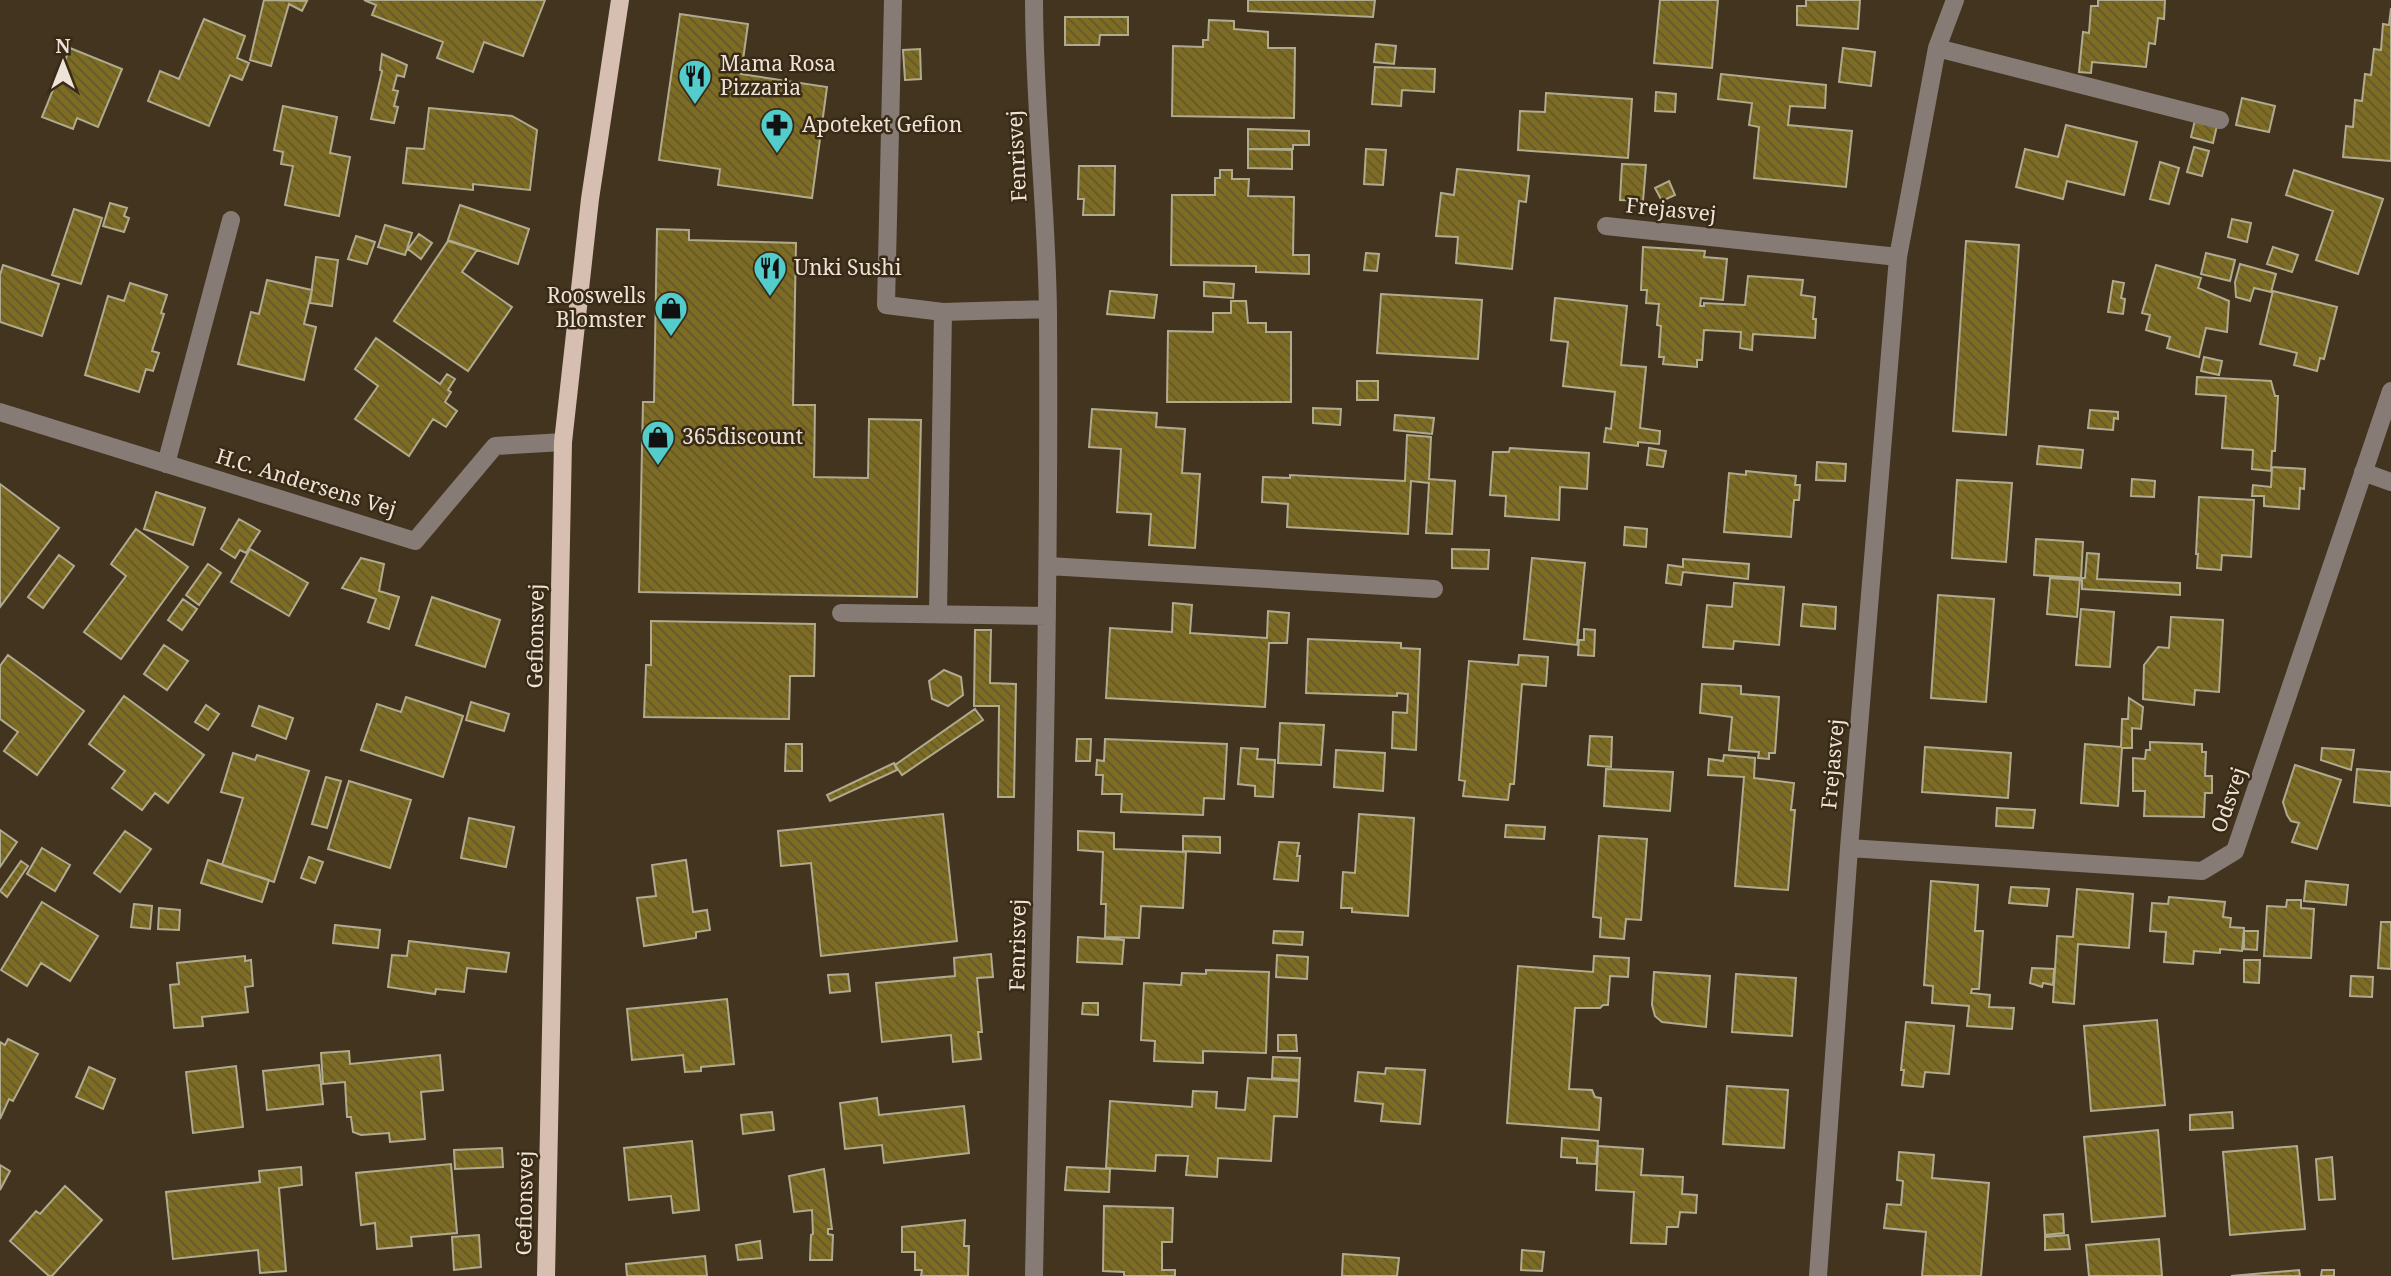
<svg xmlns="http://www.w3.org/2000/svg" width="2391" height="1276" font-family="'Noto Serif',serif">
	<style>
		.building { fill: url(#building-back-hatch); stroke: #b0aa8e; stroke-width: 2 }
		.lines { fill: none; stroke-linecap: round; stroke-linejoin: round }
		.minor { stroke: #877b75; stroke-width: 18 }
		.major { stroke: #d6beb1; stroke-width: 18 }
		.labels { text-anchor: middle; stroke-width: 5; stroke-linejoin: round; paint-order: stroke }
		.poi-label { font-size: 21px; fill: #ede3d7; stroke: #392a16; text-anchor: start }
		.street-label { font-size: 21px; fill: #ede3d7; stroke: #392a16 }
	</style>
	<defs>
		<pattern id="building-back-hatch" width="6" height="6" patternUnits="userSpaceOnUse" patternTransform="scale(1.75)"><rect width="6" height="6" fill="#7d6c21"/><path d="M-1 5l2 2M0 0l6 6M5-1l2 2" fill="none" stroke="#625830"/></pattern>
	</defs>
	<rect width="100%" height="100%" fill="#433420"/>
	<path class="building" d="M264 0 307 1 302 11 289 4 271 66 250 60Z
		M364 0H545L523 56 484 42 473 72 437 58 443 42 372 15 376 5Z
		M1248 0H1375L1373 17 1248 11Z
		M1660 0H1718L1712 68 1654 63Z
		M1806 0H1860L1858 29 1797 25V6H1806Z
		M2098 0H2165L2164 19 2158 18 2155 44 2149 43 2146 67 2092 62 2091 73 2079 72 2083 32 2089 33 2091 6H2098Z
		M2391 8V161L2343 157 2346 126 2353 127 2355 100 2362 101 2365 74 2371 75 2374 49 2381 50 2383 24 2389 25Z
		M680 14 748 24 741 74 827 87 812 198 718 185 720 169 659 160Z
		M1065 17H1128V35H1100L1099 45H1065Z
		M204 19 245 36 237 58 249 63 242 80 230 75 209 126 148 101 160 71 179 79Z
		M1209 20 1234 21V29L1268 32V48H1295L1294 118 1172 116 1173 46 1203 47V40H1208Z
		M1376 44 1396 46 1394 64 1374 62Z
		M70 48 122 69 98 127 77 118 73 129 42 117Z
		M1843 48 1875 52 1871 86 1839 82Z
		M920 49 921 79 905 80 903 50Z
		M382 54 407 65 404 77 397 75 393 90 398 91 394 106 398 107 394 123 371 119 382 71 380 70Z
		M1375 67 1435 69 1434 92 1402 90 1401 106 1372 104Z
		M1721 74 1826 85 1825 108 1790 106 1788 125 1852 131 1846 187 1754 178 1759 127 1749 125 1752 103 1718 99Z
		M1656 92 1676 94 1675 112 1655 111Z
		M1546 93 1632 99 1628 158 1518 150 1520 111 1545 112Z
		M2242 98 2275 106 2269 132 2236 125Z
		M283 106 337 117 330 153 350 157 339 216 285 205 293 166 281 164 283 152 274 150Z
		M429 108 512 116 537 130 530 190 473 184V190L403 183 407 148 424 149Z
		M2196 116 2218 121 2213 143 2191 137Z
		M2066 125 2137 142 2124 195 2067 181 2063 199 2016 187 2025 149 2058 157Z
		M1248 129 1309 131V145H1293V149H1248Z
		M2194 147 2209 151 2202 176 2187 172Z
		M1248 149 1292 150V169L1248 168Z
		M1366 149 1386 150 1383 185 1364 184Z
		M2160 162 2179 168 2169 204 2150 199Z
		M1622 164 1646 165 1643 201 1620 200Z
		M1079 166H1115L1114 215H1083L1084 199H1078Z
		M1457 169 1529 176 1526 202 1519 201 1512 269 1456 263 1458 237 1436 236 1441 193 1454 195Z
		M1220 170H1232V179H1249L1248 196 1294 197 1293 255H1309V274L1256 272V266L1171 265 1172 195H1215V178H1220Z
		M2294 170 2383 199 2358 274 2316 260 2333 211 2286 195Z
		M1669 181 1675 195 1662 201 1655 188Z
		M110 203 127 208 124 216 129 218 124 232 103 226Z
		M460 205 529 229 518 264 448 240Z
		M74 209 102 218 81 284 52 275Z
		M2232 219 2251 223 2247 242 2228 237Z
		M385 225 412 233 405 255 378 247Z
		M657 229 689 230V240L796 243 793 405H815L814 477 868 478 869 419 921 420 917 597 639 592 643 402H654Z
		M419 234 432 243 421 259 408 249Z
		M356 236 375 242 367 264 348 259Z
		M448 241 477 250 462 272 512 307 468 371 394 321Z
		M1966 241 2019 245 2006 435 1953 431Z
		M1643 247 1705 251 1704 257 1727 259 1723 300 1701 298 1700 306H1704V303L1745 305 1748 276 1803 280 1801 295 1815 297 1813 319H1816L1815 338 1753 334 1752 350 1740 348 1741 332 1704 330 1702 360H1697V367L1663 364 1664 357H1659L1661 326 1657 325 1659 304 1646 303 1647 290H1641Z
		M2273 247 2298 255 2292 272 2267 264Z
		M1366 253 1379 254 1377 271 1364 270Z
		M2206 253 2235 260 2230 281 2201 274Z
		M316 257 338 260 332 306 310 303Z
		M2240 264 2276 274 2271 292 2254 288 2250 301 2236 297 2235 282Z
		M3 265 59 284 42 336 0 322V275Z
		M2156 265 2201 278 2198 288 2229 301 2227 332 2206 328 2199 357 2167 348 2170 337 2146 330 2150 315 2142 313Z
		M267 280 312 290 304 324 316 327 304 380 238 364 251 312 259 314Z
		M2113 281 2124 283 2121 298 2125 299 2123 314 2108 312Z
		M1204 282 1234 284 1233 298 1204 296Z
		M130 283 167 295 161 313 164 314 152 351 159 353 153 371 146 369 139 392 85 375 108 296 124 301Z
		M1110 291 1157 295 1154 318 1107 314Z
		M2273 291 2337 307 2324 359 2320 358 2317 371 2294 365 2297 353 2260 344Z
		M1381 294 1482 300 1478 359 1377 353Z
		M1555 298 1627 306 1621 365 1646 367 1640 428 1660 431 1659 444 1638 442V446L1604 442 1606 428 1611 429 1615 392 1563 386 1568 342 1551 340Z
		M1231 301H1246L1248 323H1266V332H1291V402H1167L1168 331 1213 332V313H1231Z
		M376 338 440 384 447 374 455 379 448 390 451 392 445 402 457 411 446 427 433 419 409 456 355 419 378 386 355 369Z
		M2204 357 2222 361 2219 375 2201 371Z
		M2197 377 2271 381 2275 396H2278L2275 451H2272L2271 471 2252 469 2253 450 2222 448 2226 396 2196 394Z
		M1357 381H1378V400H1357Z
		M1313 408 1341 409 1340 425 1313 423Z
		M1092 409 1157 413 1156 427 1185 429 1182 473 1200 474 1195 548 1149 545 1151 514 1117 512 1121 449 1089 447Z
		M2090 410 2118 412V419L2114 418 2113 430 2088 428Z
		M1395 415 1434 418 1432 434 1394 430Z
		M1407 435 1431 437 1429 479 1455 481 1452 534 1426 533 1429 483 1411 481 1408 534 1287 527 1288 504 1262 502 1263 477 1290 478V475L1405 481Z
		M2039 446 2083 450 2081 468 2037 464Z
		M1510 448 1589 453 1587 489 1560 487 1559 520 1505 516 1506 496 1490 495 1493 452H1509Z
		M1649 448 1666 451 1663 467 1647 465Z
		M1817 462 1846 464 1845 481 1816 480Z
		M2272 467 2305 469 2304 489 2300 488 2299 509 2264 506V496H2252L2253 485 2271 487Z
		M1746 471 1796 476 1795 485H1800L1799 500H1794L1791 537 1724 532 1729 473 1746 475Z
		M2132 479 2155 481 2154 497 2131 496Z
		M1957 480 2012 483 2006 562 1952 558Z
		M0 484 59 528 0 607Z
		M156 492 205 508 193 545 144 529Z
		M2199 497 2254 500 2251 557 2222 555 2221 570 2197 568 2198 554H2196Z
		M239 519 260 531 246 553 240 550 235 558 221 549Z
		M1625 527 1647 529 1646 547 1624 545Z
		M136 529 188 567 121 659 84 632 126 576 111 564Z
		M2036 539 2083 542 2081 578 2034 575Z
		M250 549 308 583 289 616 231 582Z
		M1452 549 1489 550 1488 569 1452 568Z
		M2087 553 2099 554 2097 579 2180 583V595L2082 589V578H2085Z
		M59 555 74 566 43 608 28 597Z
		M361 558 384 564 379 591 399 597 389 629 368 622 376 599 342 588Z
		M1532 558 1585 563 1577 645 1524 639Z
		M1683 559 1749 564 1748 579 1683 572 1681 585 1666 583 1668 565 1683 567Z
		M208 564 221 573 199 605 186 595Z
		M2050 578 2080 580 2077 617 2047 614Z
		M1734 583 1784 587 1779 645 1734 641 1733 649 1703 647 1707 605 1732 607Z
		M1938 595 1994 599 1986 702 1931 698Z
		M432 597 500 620 485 667 416 645Z
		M183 599 197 609 182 630 168 620Z
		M1173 603 1192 605 1190 633 1267 638 1268 611 1289 613 1287 643H1269L1265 707 1106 698 1110 628 1172 632Z
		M1803 604 1836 607 1835 629 1801 626Z
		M2081 609 2114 612 2110 667 2076 665Z
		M2171 617 2223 620 2219 692 2195 690 2194 705 2143 699 2144 665 2158 647 2169 648Z
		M651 621 815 624 814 676H790L789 719 644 717 646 665H651Z
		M1584 629 1595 630 1594 656 1578 655 1579 640H1584Z
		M975 630H991L990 683 1016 684 1014 797H998L999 706H974Z
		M1308 639 1401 643V648L1420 649 1416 750 1392 748 1393 712 1407 713 1408 694 1397 693V696L1306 693Z
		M164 645 188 661 167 690 144 674Z
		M8 655 84 711 37 775 4 751 18 732 0 719V666Z
		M1519 655 1548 657 1546 686 1522 684 1514 784H1510L1508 800 1463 796 1465 781 1459 780 1469 661 1518 665Z
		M944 670 961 677 963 695 948 706 932 699 929 681Z
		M1702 684 1741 686V694L1779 697 1775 753H1769V759L1758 758 1759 752 1729 750 1732 717 1700 713Z
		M124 696 204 755 168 803 155 793 142 810 112 788 125 771 89 744Z
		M406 697 463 716 443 777 361 750 377 704 401 712Z
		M2129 698 2143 707 2141 729 2132 728V748H2122L2118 806 2081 803 2085 744 2121 747 2122 719H2128Z
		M471 702 509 714 504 731 466 720Z
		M206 705 219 714 208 730 195 722Z
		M259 706 293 718 286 739 252 726Z
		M975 709 983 720 902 775 895 765Z
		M1280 723 1324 725 1321 765 1278 763Z
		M1590 736 1612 737 1611 767 1588 765Z
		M1077 739H1091L1090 761H1076Z
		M1105 739 1227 744 1224 799 1204 798 1203 815 1121 812 1122 794H1102L1103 775H1096L1097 760 1104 761Z
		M2150 742 2202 744V752H2206L2205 776H2212V793H2205L2204 817 2144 816 2145 791H2133V758L2145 759 2146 750H2150Z
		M786 744H802V771H785Z
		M1925 747 2011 753 2008 798 1922 792Z
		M1241 748 1258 749 1257 759 1275 760 1273 797 1255 796V786L1238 784Z
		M2322 748 2354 750 2351 770 2321 760Z
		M1336 750 1385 753 1383 791 1334 787Z
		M233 753 255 760 257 755 309 771 274 882 222 865 243 798 221 792Z
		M1724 755 1755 758 1754 778 1794 783 1791 810H1795L1788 890 1735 886 1744 777 1708 775 1709 759 1723 761Z
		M894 763 897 770 830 801 827 795Z
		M2295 765 2341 780 2317 849 2292 842 2299 823 2291 821 2287 815 2283 802Z
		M1606 769 1673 772 1670 811 1604 806Z
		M2357 769 2391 772V806L2354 802Z
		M326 777 341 781 327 828 312 824Z
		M349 781 411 800 390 868 328 849Z
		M1997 808 2035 810 2033 828 1996 826Z
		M943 814 957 941 821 956 811 863 781 866 778 831Z
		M1359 814 1414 818 1408 916 1352 912V908H1341L1343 872 1355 873Z
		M469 818 514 827 506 867 461 858Z
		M1506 825 1545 827 1544 839 1505 837Z
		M0 830 17 842 0 867Z
		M125 831 151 849 120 892 94 873Z
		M1078 831 1114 833V849L1186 852 1183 908 1141 906 1139 938 1105 937 1106 904H1101L1103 852 1078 850Z
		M1183 836 1220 837V853L1183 851Z
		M1599 836 1647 839 1641 920 1626 919 1624 939 1600 937 1601 918 1593 917Z
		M1279 842 1299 843 1297 856H1300L1298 881 1274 879Z
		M42 848 70 865 55 891 27 874Z
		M309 857 323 862 315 883 301 878Z
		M208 860 269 880 262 902 201 883Z
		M686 860 693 912 707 910 710 930 696 932V938L644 946 637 898 656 896 652 865Z
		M21 861 28 866 7 897 0 891Z
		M1931 881 1978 885 1975 931H1983L1979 989H1972L1971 993 1990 995 1989 1007 2014 1008 2012 1029 1967 1026 1969 1006 1932 1003 1933 986 1924 985Z
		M2306 881 2348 885 2346 905 2304 901Z
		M2011 887 2049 889 2047 906 2009 903Z
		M2077 889 2133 894 2129 948 2078 944 2074 1004 2053 1002 2057 936 2073 937Z
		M2169 897 2225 902 2223 917 2231 918 2230 927 2244 928 2242 951 2220 949V953L2194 951 2193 964 2164 962 2166 932 2150 931 2152 903 2168 904Z
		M2287 900H2301V908L2314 909 2311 958 2264 956 2267 906 2286 907Z
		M42 902 98 936 70 981 41 963 27 986 1 970Z
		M134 904 152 906 150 929 131 927Z
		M159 908 180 910 179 930 158 929Z
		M2381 922H2391V969L2378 968Z
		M335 925 380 930 378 948 333 943Z
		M1274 931 1303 932 1302 945 1273 943Z
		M2244 931H2258L2257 950 2244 949Z
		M1078 937 1124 940 1122 964 1077 962Z
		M409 941 509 953 506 972 467 968 464 992 436 989 435 994 388 987 392 955 407 956Z
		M991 954 993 977 977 978 982 1032H978L981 1059 953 1062 951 1035 882 1042 876 983 955 976 954 958Z
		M1277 955 1308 957 1307 979 1276 977Z
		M245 956V961L251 960 253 986 245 987 248 1012 202 1017 203 1026 174 1028 170 985 179 984 177 963Z
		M1594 956 1629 958 1628 977 1610 976 1608 1005H1603L1600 1008H1575L1569 1089 1592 1090 1595 1097 1601 1098 1599 1130 1507 1123 1518 966 1593 972Z
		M2244 960H2260L2259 983 2244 982Z
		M2032 968 2054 969 2053 985 2043 983 2042 987 2030 983Z
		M1206 970 1269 972 1266 1053 1203 1051V1063L1154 1061 1155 1041 1141 1040 1144 983 1181 985 1182 973 1206 974Z
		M1654 972 1710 976 1706 1027 1662 1022 1655 1016 1652 1005Z
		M848 974 850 991 830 993 828 975Z
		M1736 974 1796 978 1792 1036 1732 1032Z
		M2351 976 2373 977 2372 997 2350 996Z
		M727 999 734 1064 701 1067V1071L685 1072 683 1055 632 1060 627 1009Z
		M1083 1003H1098V1015L1082 1014Z
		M2157 1020 2165 1105 2091 1111 2084 1026Z
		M1906 1022 1954 1026 1949 1074 1925 1072 1923 1087 1902 1085 1904 1070H1901Z
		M1278 1035H1296L1297 1051H1278Z
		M8 1039 38 1054 13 1101 9 1099 0 1119V1042L5 1045Z
		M349 1051 350 1064 440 1055 443 1090 421 1092 425 1139 390 1142 389 1133 361 1135 353 1132 351 1117H347L345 1082 323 1084 321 1053Z
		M1273 1057 1300 1058 1299 1080 1272 1078Z
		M319 1065 323 1104 267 1110 263 1071Z
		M236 1066 243 1127 193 1133 186 1072Z
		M89 1067 115 1079 103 1109 76 1097Z
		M1386 1068 1425 1070 1420 1124 1381 1121 1383 1104 1355 1101 1358 1072 1385 1074Z
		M1248 1078 1299 1081 1297 1117 1274 1116 1271 1161 1218 1158 1217 1177 1186 1175 1188 1156 1156 1155 1155 1171 1106 1168 1110 1101 1192 1107 1193 1091 1217 1092 1216 1108 1245 1110Z
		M1727 1086 1788 1090 1784 1148 1723 1144Z
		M877 1098 879 1115 964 1106 969 1153 884 1163 882 1145 845 1149 840 1103Z
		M772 1112 774 1130 743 1134 741 1115Z
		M2232 1112 2233 1128 2190 1130V1115Z
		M2158 1130 2165 1216 2092 1222 2084 1137Z
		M1562 1138 1598 1141 1596 1164 1577 1163V1158L1561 1157Z
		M692 1141 699 1210 673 1213 671 1196 629 1200 624 1148Z
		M1598 1146 1643 1149 1641 1175 1683 1177 1682 1194 1697 1195 1696 1213 1680 1212 1678 1227H1667L1666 1244 1631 1243 1634 1192 1596 1190Z
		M2297 1146 2305 1229 2230 1235 2223 1152Z
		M502 1148 503 1167 455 1169 454 1150Z
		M1899 1152 1934 1155 1932 1178 1989 1183 1981 1276H1922L1926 1232 1884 1228 1887 1204 1901 1205 1903 1181 1897 1180Z
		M2332 1157 2335 1199 2319 1200 2316 1159Z
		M451 1164 457 1233 411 1237 412 1246 377 1249 375 1223 361 1225 356 1173Z
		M0 1165 10 1171 0 1190Z
		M301 1167 302 1185 279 1188 286 1271 260 1273 258 1250 173 1259 166 1192 260 1182 259 1171Z
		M1067 1167 1110 1169 1109 1192 1065 1190Z
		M824 1169 832 1229H828V1234L833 1235 832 1260H810L811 1235 813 1234 812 1210 794 1212 789 1176Z
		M65 1186 102 1220 52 1276H49L10 1241 36 1211 40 1214Z
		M1104 1206 1173 1208 1172 1242H1162V1270H1175V1276H1124V1272L1103 1271Z
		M2063 1214 2064 1233 2045 1235 2044 1215Z
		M965 1220 964 1246H969L968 1276H921L922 1270H915V1252H902V1227Z
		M479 1235 481 1267 454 1270 452 1237Z
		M2068 1235 2070 1249 2045 1250V1237Z
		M2159 1239 2162 1276H2089L2086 1245Z
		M760 1241 762 1258 738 1260 736 1245Z
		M1522 1250 1544 1252 1542 1271 1521 1270Z
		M1343 1254 1399 1258 1397 1276H1342Z
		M705 1256 707 1276H627L626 1264Z
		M2299 1270 2300 1276H2231Z
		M2322 1270H2334V1276H2321Z"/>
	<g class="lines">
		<path class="minor" d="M893 0 886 305 943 312 938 614
			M1034 0C1034 105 1047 209 1048 314 1050 635 1040 955 1034 1276
			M1937 48 2220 120
			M1606 226 1898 257
			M943 312 1048 309
			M0 412 415 541 495 446 563 442
			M166 464 231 220
			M2363 472 2391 482
			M1048 566 1434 589
			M841 613 1047 616
			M1849 848 2202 871 2235 851 2391 391
			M1818 1276 1849 848 1898 257 1937 48 1955 0"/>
		<path class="major" d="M546 1276 563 442 590 199 620 0"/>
	</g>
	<defs>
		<symbol id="restaurant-pin" viewBox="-11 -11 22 30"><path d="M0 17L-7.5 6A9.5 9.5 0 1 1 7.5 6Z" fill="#53cdcb" stroke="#392a16"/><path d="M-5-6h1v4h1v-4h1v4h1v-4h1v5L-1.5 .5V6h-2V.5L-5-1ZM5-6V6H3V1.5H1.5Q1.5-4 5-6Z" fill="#111"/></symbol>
		<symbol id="pharmacy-pin" viewBox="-11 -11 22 30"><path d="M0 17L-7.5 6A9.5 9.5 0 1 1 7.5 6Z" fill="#53cdcb" stroke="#392a16"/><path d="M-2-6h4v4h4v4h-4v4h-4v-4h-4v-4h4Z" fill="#111"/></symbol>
		<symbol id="shop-pin" viewBox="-11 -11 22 30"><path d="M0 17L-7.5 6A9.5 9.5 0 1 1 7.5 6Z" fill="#53cdcb" stroke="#392a16"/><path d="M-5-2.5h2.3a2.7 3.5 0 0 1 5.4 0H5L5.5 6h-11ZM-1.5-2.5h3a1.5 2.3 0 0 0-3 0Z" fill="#111"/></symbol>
	</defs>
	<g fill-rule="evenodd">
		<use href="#restaurant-pin" x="676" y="57" width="38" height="52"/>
		<use href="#pharmacy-pin" x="758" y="106" width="38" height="52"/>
		<use href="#restaurant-pin" x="751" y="249" width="38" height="52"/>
		<use href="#shop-pin" x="652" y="289" width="38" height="52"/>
		<use href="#shop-pin" x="639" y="418" width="38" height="52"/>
	</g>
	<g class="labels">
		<g class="poi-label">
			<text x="720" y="71">Mama Rosa<tspan x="720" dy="24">Pizzaria</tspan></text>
			<text x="802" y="132">Apoteket Gefion</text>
			<text x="794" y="275">Unki Sushi</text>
			<text x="646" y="303" text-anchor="end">Rooswells<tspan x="646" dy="24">Blomster</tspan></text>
			<text x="682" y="444">365discount</text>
		</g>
		<g class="street-label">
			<text transform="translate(1017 156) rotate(-93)" y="7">Fenrisvej</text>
			<text transform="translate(1671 210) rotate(6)" y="7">Frejasvej</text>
			<text transform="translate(306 483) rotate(17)" y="7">H.C. Andersens Vej</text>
			<text transform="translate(536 636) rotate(-89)" y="7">Gefionsvej</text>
			<text transform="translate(1833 764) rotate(-85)" y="7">Frejasvej</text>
			<text transform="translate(2229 800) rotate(-71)" y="7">Odsvej</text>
			<text transform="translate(1018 945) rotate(-89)" y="7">Fenrisvej</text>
			<text transform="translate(525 1203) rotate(-89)" y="7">Gefionsvej</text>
		</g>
	</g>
	<g transform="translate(63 63)" stroke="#392a16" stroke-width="5" paint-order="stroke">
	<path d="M0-5L12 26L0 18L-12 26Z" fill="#ede3d7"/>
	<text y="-10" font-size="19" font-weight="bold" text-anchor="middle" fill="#ede3d7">N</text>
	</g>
</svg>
